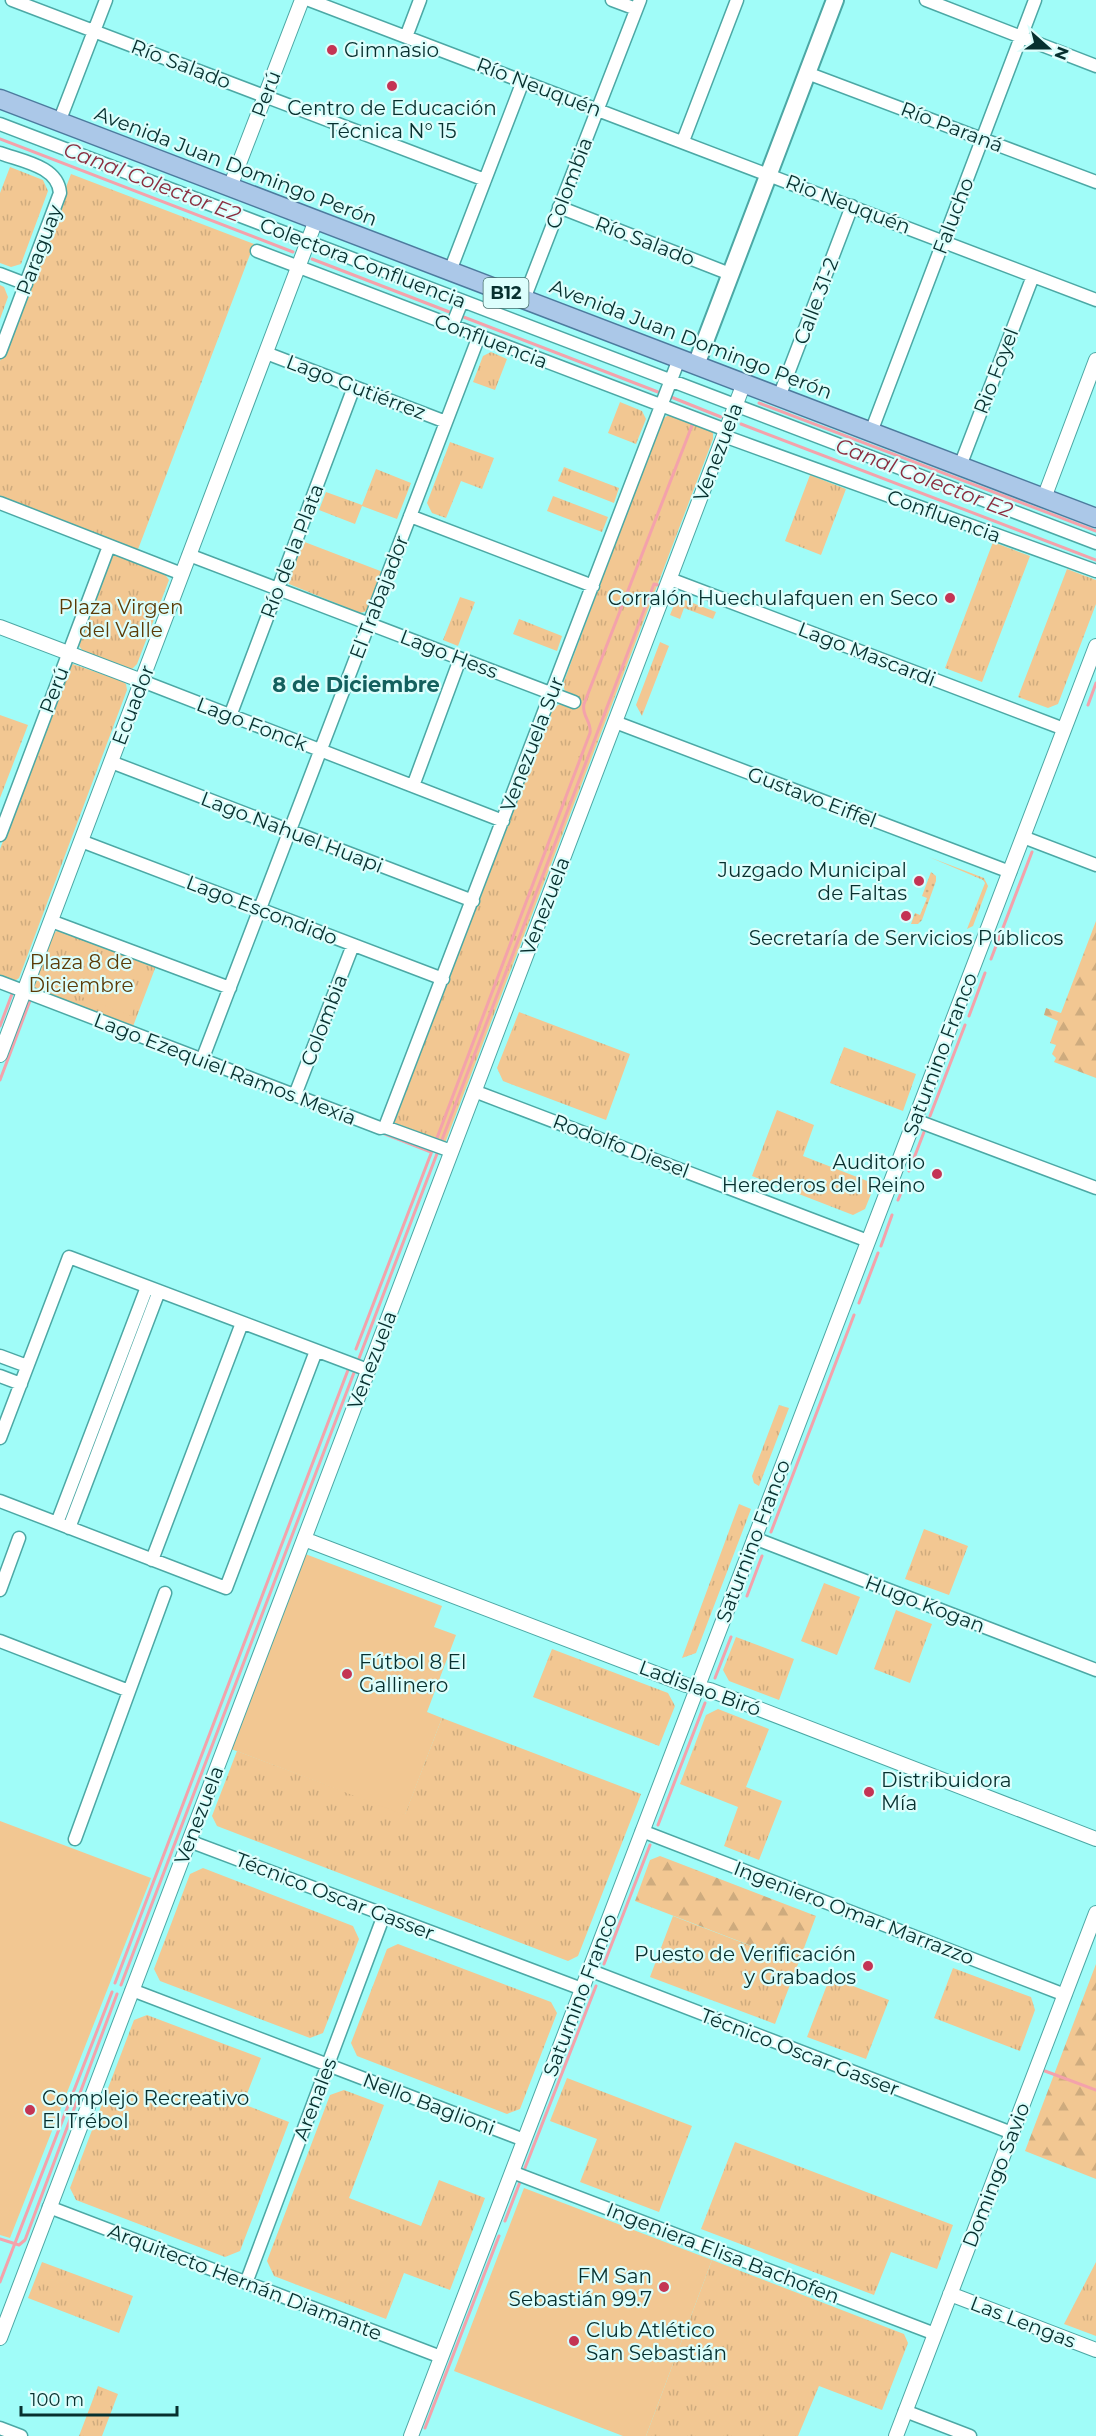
<svg xmlns="http://www.w3.org/2000/svg" width="1096" height="2436" font-family="Montserrat,sans-serif">
	<style>
		.grass { fill: url(#grass-tufts) }
		.forest { fill: url(#forest-firs) }
		.garden { fill: url(#garden-dots) }
		.pitch { fill: #f2c792 }
		.lines { fill: none; stroke-linecap: round; stroke-linejoin: round }
		.stream { stroke: #f4a2ab; stroke-width: 3 }
		.minor-casing { stroke: #4ca8a5; stroke-width: 15 }
		.tertiary-casing { stroke: #4ca8a5; stroke-width: 16 }
		.secondary-casing { stroke: #4ca8a5; stroke-width: 20 }
		.primary-casing { stroke: #4d7b9e; stroke-width: 21 }
		.minor { stroke: #fff; stroke-width: 12 }
		.tertiary { stroke: #fff; stroke-width: 14 }
		.secondary { stroke: #fff; stroke-width: 16 }
		.primary { stroke: #abc8e8; stroke-width: 18 }
		.poi-dot { fill: #c43454; stroke: #dcfefc; stroke-width: 2 }
		.labels { text-anchor: middle; stroke-width: 4.5; stroke-linejoin: round; paint-order: stroke }
		.shield { fill: #dcfefc; stroke: #476e6c; stroke-width: 1.5 }
		.shield-label { font-size: 18px; font-weight: bold; fill: #07302f }
		.poi-label { font-size: 20px; fill: #07302f; stroke: #dcfefc; text-anchor: start }
		.street-label { font-size: 20px; fill: #07302f; stroke: #dcfefc }
		.park-label { font-size: 20px; fill: #5b3b07; stroke: #dcfefc }
		.water-label { font-size: 21px; font-style: italic; fill: #8b2d3f; stroke: #dcfefc }
		.neighbourhood-label { font-size: 21px; font-weight: bold; fill: #13605e; stroke: #dcfefc }
	</style>
	<defs>
		<pattern id="grass-tufts" width="24" height="20" patternUnits="userSpaceOnUse" patternTransform="scale(1.5)"><rect width="24" height="20" fill="#f2c792"/><path d="M3 7l-1-3M5 7V3M7 7l1-3M15 17l-1-3M17 17v-4M19 17l1-3" fill="none" stroke="#ceab7e"/></pattern>
		<pattern id="forest-firs" width="22" height="20" patternUnits="userSpaceOnUse" patternTransform="scale(1.5)"><rect width="22" height="20" fill="#f2c792"/><path d="M5 1l3.5 6h-7zM16 11l3.5 6h-7z" fill="#ceab7e"/></pattern>
		<pattern id="garden-dots" width="8" height="8" patternUnits="userSpaceOnUse" patternTransform="scale(1.5)"><rect width="8" height="8" fill="#f2c792"/><path d="M2 2h.1M6 6h.1" fill="none" stroke="#ceab7e" stroke-width="1.8" stroke-linecap="round"/></pattern>
	</defs>
	<rect width="100%" height="100%" fill="#a0fcf8"/>
	<path class="grass" d="M10 167 43 180 48 191 21 264 11 267 0 263V193Z
		M71 174 254 244 137 552 0 500V361Z
		M0 285 4 287 8 297 0 319Z
		M491 352 507 359 495 390 473 382 483 356Z
		M620 402 642 411 646 419 636 444 608 433Z
		M669 415 710 430 713 433V439L442 1151 391 1130 553 708 560 704 575 709 579 698 565 692 563 684 662 419Z
		M450 442 494 458 482 489 461 481 446 518 432 513 427 503Z
		M564 467 619 488 614 503 558 481Z
		M376 469 411 483 397 519 362 506 355 524 319 510 326 492 362 505Z
		M810 475 846 489 821 555 785 541Z
		M553 496 608 517 602 532 547 511Z
		M302 541 383 572 368 611 360 613 289 584 287 580Z
		M993 542 1030 556 982 682 945 668Z
		M112 556H119L164 573 169 580 137 664 132 669 83 651 79 646Z
		M1067 569 1096 580V604L1058 704 1048 708 1018 697Z
		M460 597 475 602 458 646 443 640Z
		M685 600 716 612 713 619 684 608 680 619 670 615 674 605Z
		M519 619 562 636 557 651 513 634Z
		M660 642 669 646 642 716 636 705Z
		M73 664 122 681 126 684 127 690 19 978 13 982 0 977V849L70 666Z
		M0 715 28 725 0 798Z
		M929 857 984 878 988 886 973 926 967 929 985 883 983 880Z
		M58 930 156 966 132 1029 34 990V984L53 934Z
		M519 1012 630 1054 606 1120 503 1081 497 1068Z
		M844 1047 916 1074 903 1111 830 1083Z
		M777 1110 814 1125 803 1156 875 1184 865 1209 853 1215 752 1176Z
		M779 1405 789 1408 759 1486 754 1483 752 1476Z
		M739 1504 751 1509 696 1653 682 1658Z
		M924 1529 968 1546 949 1595 905 1579Z
		M824 1583 860 1597 837 1655 801 1641Z
		M896 1610 932 1624 910 1683 874 1669Z
		M736 1637 794 1659 779 1700 729 1681 723 1670Z
		M552 1649 668 1693 675 1706 659 1746 533 1697Z
		M718 1709 769 1729 746 1787 782 1801 759 1860 724 1846 738 1807 680 1784 706 1715Z
		M442 1718 641 1794 578 1956 568 1961 217 1826 212 1816 237 1751 405 1814Z
		M203 1868 353 1926 359 1939 323 2033 310 2038 160 1981 154 1969 190 1874Z
		M673 1916 798 1964 775 2024 650 1977Z
		M398 1944 551 2002 557 2013 520 2109 507 2114 357 2056 351 2043 387 1949Z
		M953 1968 1031 1997 1035 2010 1020 2051 934 2018Z
		M830 1977 889 2000 866 2059 807 2037Z
		M147 2015 261 2058 243 2104 289 2122 240 2251 225 2257 76 2200 70 2188 134 2020Z
		M567 2078 692 2126 659 2212 580 2182 597 2139 550 2121Z
		M344 2090 384 2105 349 2198 421 2226 439 2180 485 2198 450 2290 404 2273 386 2319 274 2276 267 2261 330 2095Z
		M735 2142 953 2225 937 2269 891 2252 874 2295 701 2229Z
		M712 2260 904 2334 908 2343 882 2410 819 2386 798 2436H646Z
		M42 2262 133 2296 119 2333 28 2298Z
		M1096 2262V2336L1064 2324Z
		M98 2386 118 2394 102 2436H79Z"/>
	<path class="forest" d="M1096 921V1078L1054 1062 1056 1058 1052 1054 1056 1045 1050 1043 1058 1021 1044 1015 1046 1008 1061 1013Z
		M660 1856 816 1916 798 1964 635 1901 650 1860Z
		M1096 1964V2179L1025 2151Z"/>
	<path class="garden" d="M931 872 936 876V881L922 920 918 924H911L915 913 920 915 927 898 922 896Z"/>
	<path class="pitch" d="M87 968 142 989 131 1016 77 995Z
		M300 1552 442 1606 434 1627 456 1635 427 1712 442 1718 405 1815 226 1747Z
		M0 1821 151 1878 10 2238 0 2235Z
		M524 2188 712 2260 646 2436H623L454 2371Z"/>
	<g class="lines">
		<path class="stream" d="M0 139 293 252
			M312 259 452 313
			M461 316 658 392
			M671 397 721 417
			M759 403 1096 531
			M741 424 1096 560
			M1088 705 1096 683
			M991 959 1032 852
			M969 1016 985 973
			M0 1026 12 994 15 992
			M0 1080 31 998
			M930 1116 965 1025
			M380 1132 431 1152
			M437 1138 590 733C592 722 581 715 584 704L693 423
			M440 1145 654 584 662 586
			M909 1171 924 1132
			M898 1200 904 1186
			M881 1246 892 1215
			M859 1303 878 1253
			M356 1349 432 1151
			M358 1361 438 1151
			M771 1532 854 1315
			M747 1596 762 1556
			M715 1678 731 1637
			M658 1825 705 1703
			M604 1964 650 1845
			M115 1983 348 1370
			M121 1985 355 1370
			M1045 2071 1096 2090
			M525 2168 596 1986
			M505 2221 520 2182
			M0 2239 19 2245 25 2240 117 1994
			M0 2282 112 1992
			M425 2428 499 2236"/>
		<defs>
			<path id="minor" d="M12 0 485 180
				M309 0 1096 300
				M612 0 636 9
				M926 0 1096 66
				M406 37 420 0
				M807 73 1096 182
				M59 122 106 0
				M0 124 1096 543
				M683 141 737 0
				M0 153C21 161 58 166 60 193L0 352
				M559 207 730 274
				M257 251 726 430
				M450 271 523 81
				M0 274 26 284
				M524 299 640 0
				M452 326 462 301
				M266 353 446 422
				M779 397 852 206
				M871 432 1035 0
				M724 436 1096 571
				M960 466 1033 276
				M0 503 182 574
				M410 516 593 586
				M189 555 574 702
				M670 579 1064 729
				M142 681 503 821
				M230 716 354 387
				M615 722 1010 872
				M111 762 473 901
				M413 786 460 659
				M0 835 109 546
				M1023 837 1096 865
				M81 841 443 979
				M51 921 230 988
				M0 982 380 1128 385 1127 679 359
				M202 1060 479 336
				M474 1091 868 1241
				M295 1095 353 945
				M915 1120 1096 1188
				M385 1127 451 1151
				M0 1356 27 1366
				M0 1376 21 1384
				M0 1438 69 1257 368 1370
				M0 1501 226 1588 316 1351
				M57 1523 147 1287
				M69 1528 159 1291
				M754 1538 1096 1670
				M152 1560 242 1323
				M0 1590 19 1538
				M0 1641 129 1691
				M642 1831 1065 1995
				M75 1839 165 1593
				M189 1841 582 1989
				M589 1970 1012 2133
				M132 1990 524 2140
				M512 2172 935 2334
				M49 2207 441 2357
				M246 2283 384 1915
				M905 2411 970 2436
				M0 2428 21 2436"/>
			<path id="tertiary" d="M230 187 302 0
				M1044 498 1096 360
				M0 627 142 681
				M0 1055 316 220
				M304 1539 686 1685 710 1690 1096 1839
				M950 2294 1096 2350
				M0 2338 744 383
				M411 2436 1096 646
				M896 2436 1096 1913"/>
			<path id="secondary" d="M696 365 835 0"/>
			<path id="primary" d="M0 99 1096 518"/>
		</defs>
		<use href="#minor" class="minor-casing"/>
		<use href="#tertiary" class="tertiary-casing"/>
		<use href="#secondary" class="secondary-casing"/>
		<use href="#primary" class="primary-casing"/>
		<use href="#minor" class="minor"/>
		<use href="#tertiary" class="tertiary"/>
		<use href="#secondary" class="secondary"/>
		<use href="#primary" class="primary"/>
	</g>
	<g class="poi-dot">
		<circle cx="332" cy="50" r="6"/>
		<circle cx="392" cy="86" r="6"/>
		<circle cx="950" cy="598" r="6"/>
		<circle cx="919" cy="881" r="6"/>
		<circle cx="906" cy="916" r="6"/>
		<circle cx="937" cy="1174" r="6"/>
		<circle cx="347" cy="1674" r="6"/>
		<circle cx="869" cy="1792" r="6"/>
		<circle cx="868" cy="1966" r="6"/>
		<circle cx="30" cy="2110" r="6"/>
		<circle cx="664" cy="2287" r="6"/>
		<circle cx="574" cy="2341" r="6"/>
	</g>
	<g class="labels">
		<rect class="shield" x="483.5" y="278" width="45" height="30" rx="4.5"/>
		<g class="shield-label">
			<text x="506" y="299">B12</text>
		</g>
		<g class="poi-label">
			<text x="344" y="57">Gimnasio</text>
			<text x="392" y="115" text-anchor="middle">Centro de Educación<tspan x="392" dy="23">Técnica N° 15</tspan></text>
			<text x="938" y="605" text-anchor="end">Corralón Huechulafquen en Seco</text>
			<text x="907" y="877" text-anchor="end">Juzgado Municipal<tspan x="907" dy="23">de Faltas</tspan></text>
			<text x="906" y="945" text-anchor="middle">Secretaría de Servicios Públicos</text>
			<text x="925" y="1169" text-anchor="end">Auditorio<tspan x="925" dy="23">Herederos del Reino</tspan></text>
			<text x="359" y="1669">Fútbol 8 El<tspan x="359" dy="23">Gallinero</tspan></text>
			<text x="881" y="1787">Distribuidora<tspan x="881" dy="23">Mía</tspan></text>
			<text x="856" y="1961" text-anchor="end">Puesto de Verificación<tspan x="856" dy="23">y Grabados</tspan></text>
			<text x="42" y="2105">Complejo Recreativo<tspan x="42" dy="23">El Trébol</tspan></text>
			<text x="652" y="2283" text-anchor="end">FM San<tspan x="652" dy="23">Sebastián 99.7</tspan></text>
			<text x="586" y="2337">Club Atlético<tspan x="586" dy="23">San Sebastián</tspan></text>
		</g>
		<g class="street-label">
			<text transform="translate(181 64) rotate(21)" y="7">Río Salado</text>
			<text transform="translate(539 87) rotate(21)" y="7">Río Neuquén</text>
			<text transform="translate(266 94) rotate(-69)" y="7">Perú</text>
			<text transform="translate(952 127) rotate(21)" y="7">Río Paraná</text>
			<text transform="translate(236 166) rotate(21)" y="7">Avenida Juan Domingo Perón</text>
			<text transform="translate(569 183) rotate(-69)" y="7">Colombia</text>
			<text transform="translate(848 204) rotate(21)" y="7">Rio Neuquén</text>
			<text transform="translate(953 216) rotate(-69)" y="7">Falucho</text>
			<text transform="translate(645 241) rotate(21)" y="7">Río Salado</text>
			<text transform="translate(39 250) rotate(-69)" y="7">Paraguay</text>
			<text transform="translate(363 263) rotate(21)" y="7">Colectora Confluencia</text>
			<text transform="translate(816 301) rotate(-69)" y="7">Calle 31-2</text>
			<text transform="translate(691 339) rotate(21)" y="7">Avenida Juan Domingo Perón</text>
			<text transform="translate(491 341) rotate(21)" y="7">Confluencia</text>
			<text transform="translate(996 371) rotate(-69)" y="7">Rio Foyel</text>
			<text transform="translate(356 387) rotate(21)" y="7">Lago Gutiérrez</text>
			<text transform="translate(718 452) rotate(-69)" y="7">Venezuela</text>
			<text transform="translate(944 516) rotate(20)" y="7">Confluencia</text>
			<text transform="translate(292 551) rotate(-69)" y="7">Río de la Plata</text>
			<text transform="translate(379 597) rotate(-69)" y="7">El Trabajador</text>
			<text transform="translate(449 654) rotate(21)" y="7">Lago Hess</text>
			<text transform="translate(867 654) rotate(21)" y="7">Lago Mascardi</text>
			<text transform="translate(54 690) rotate(-69)" y="7">Perú</text>
			<text transform="translate(133 705) rotate(-69)" y="7">Ecuador</text>
			<text transform="translate(252 724) rotate(21)" y="7">Lago Fonck</text>
			<text transform="translate(532 744) rotate(-69)" y="7">Venezuela Sur</text>
			<text transform="translate(812 797) rotate(21)" y="7">Gustavo Eiffel</text>
			<text transform="translate(292 832) rotate(21)" y="7">Lago Nahuel Huapi</text>
			<text transform="translate(545 906) rotate(-69)" y="7">Venezuela</text>
			<text transform="translate(262 910) rotate(21)" y="7">Lago Escondido</text>
			<text transform="translate(324 1020) rotate(-69)" y="7">Colombia</text>
			<text transform="translate(940 1054) rotate(-69)" y="7">Saturnino Franco</text>
			<text transform="translate(225 1069) rotate(21)" y="7">Lago Ezequiel Ramos Mexía</text>
			<text transform="translate(621 1146) rotate(21)" y="7">Rodolfo Diesel</text>
			<text transform="translate(372 1360) rotate(-69)" y="7">Venezuela</text>
			<text transform="translate(753 1541) rotate(-69)" y="7">Saturnino Franco</text>
			<text transform="translate(925 1604) rotate(21)" y="7">Hugo Kogan</text>
			<text transform="translate(700 1688) rotate(20)" y="7">Ladislao Biró</text>
			<text transform="translate(199 1815) rotate(-69)" y="7">Venezuela</text>
			<text transform="translate(335 1896) rotate(21)" y="7">Técnico Oscar Gasser</text>
			<text transform="translate(854 1913) rotate(21)" y="7">Ingeniero Omar Marrazzo</text>
			<text transform="translate(580 1995) rotate(-69)" y="7">Saturnino Franco</text>
			<text transform="translate(800 2052) rotate(21)" y="7">Técnico Oscar Gasser</text>
			<text transform="translate(315 2099) rotate(-69)" y="7">Arenales</text>
			<text transform="translate(429 2104) rotate(21)" y="7">Nello Baglioni</text>
			<text transform="translate(996 2175) rotate(-69)" y="7">Domingo Savio</text>
			<text transform="translate(723 2253) rotate(21)" y="7">Ingeniera Elisa Bachofen</text>
			<text transform="translate(245 2282) rotate(21)" y="7">Arquitecto Hernán Diamante</text>
			<text transform="translate(1023 2322) rotate(21)" y="7">Las Lengas</text>
		</g>
		<g class="park-label">
			<text x="121" y="614">Plaza Virgen<tspan x="121" dy="23">del Valle</tspan></text>
			<text x="81" y="969">Plaza 8 de<tspan x="81" dy="23">Diciembre</tspan></text>
		</g>
		<g class="water-label">
			<text transform="translate(152 182) rotate(21)" y="7">Canal Colector E2</text>
			<text transform="translate(924 478) rotate(21)" y="7">Canal Colector E2</text>
		</g>
		<g class="neighbourhood-label">
			<text x="356" y="692">8 de Diciembre</text>
		</g>
	</g>
	<g transform="translate(1048 48) rotate(111)" stroke="#dcfefc" stroke-width="4.5" paint-order="stroke">
	<path d="M0-4.5L10 22L0 15L-10 22Z" fill="#07302f"/>
	<text y="-9" font-size="16" font-weight="bold" text-anchor="middle" fill="#07302f">N</text>
	</g>
	<path d="M21 2406v9h156v-9" fill="none" stroke="#07302f" stroke-width="3"/>
	<text x="30" y="2406" font-size="18" fill="#07302f" stroke="#dcfefc" stroke-width="4.5" paint-order="stroke">100 m</text>
</svg>
